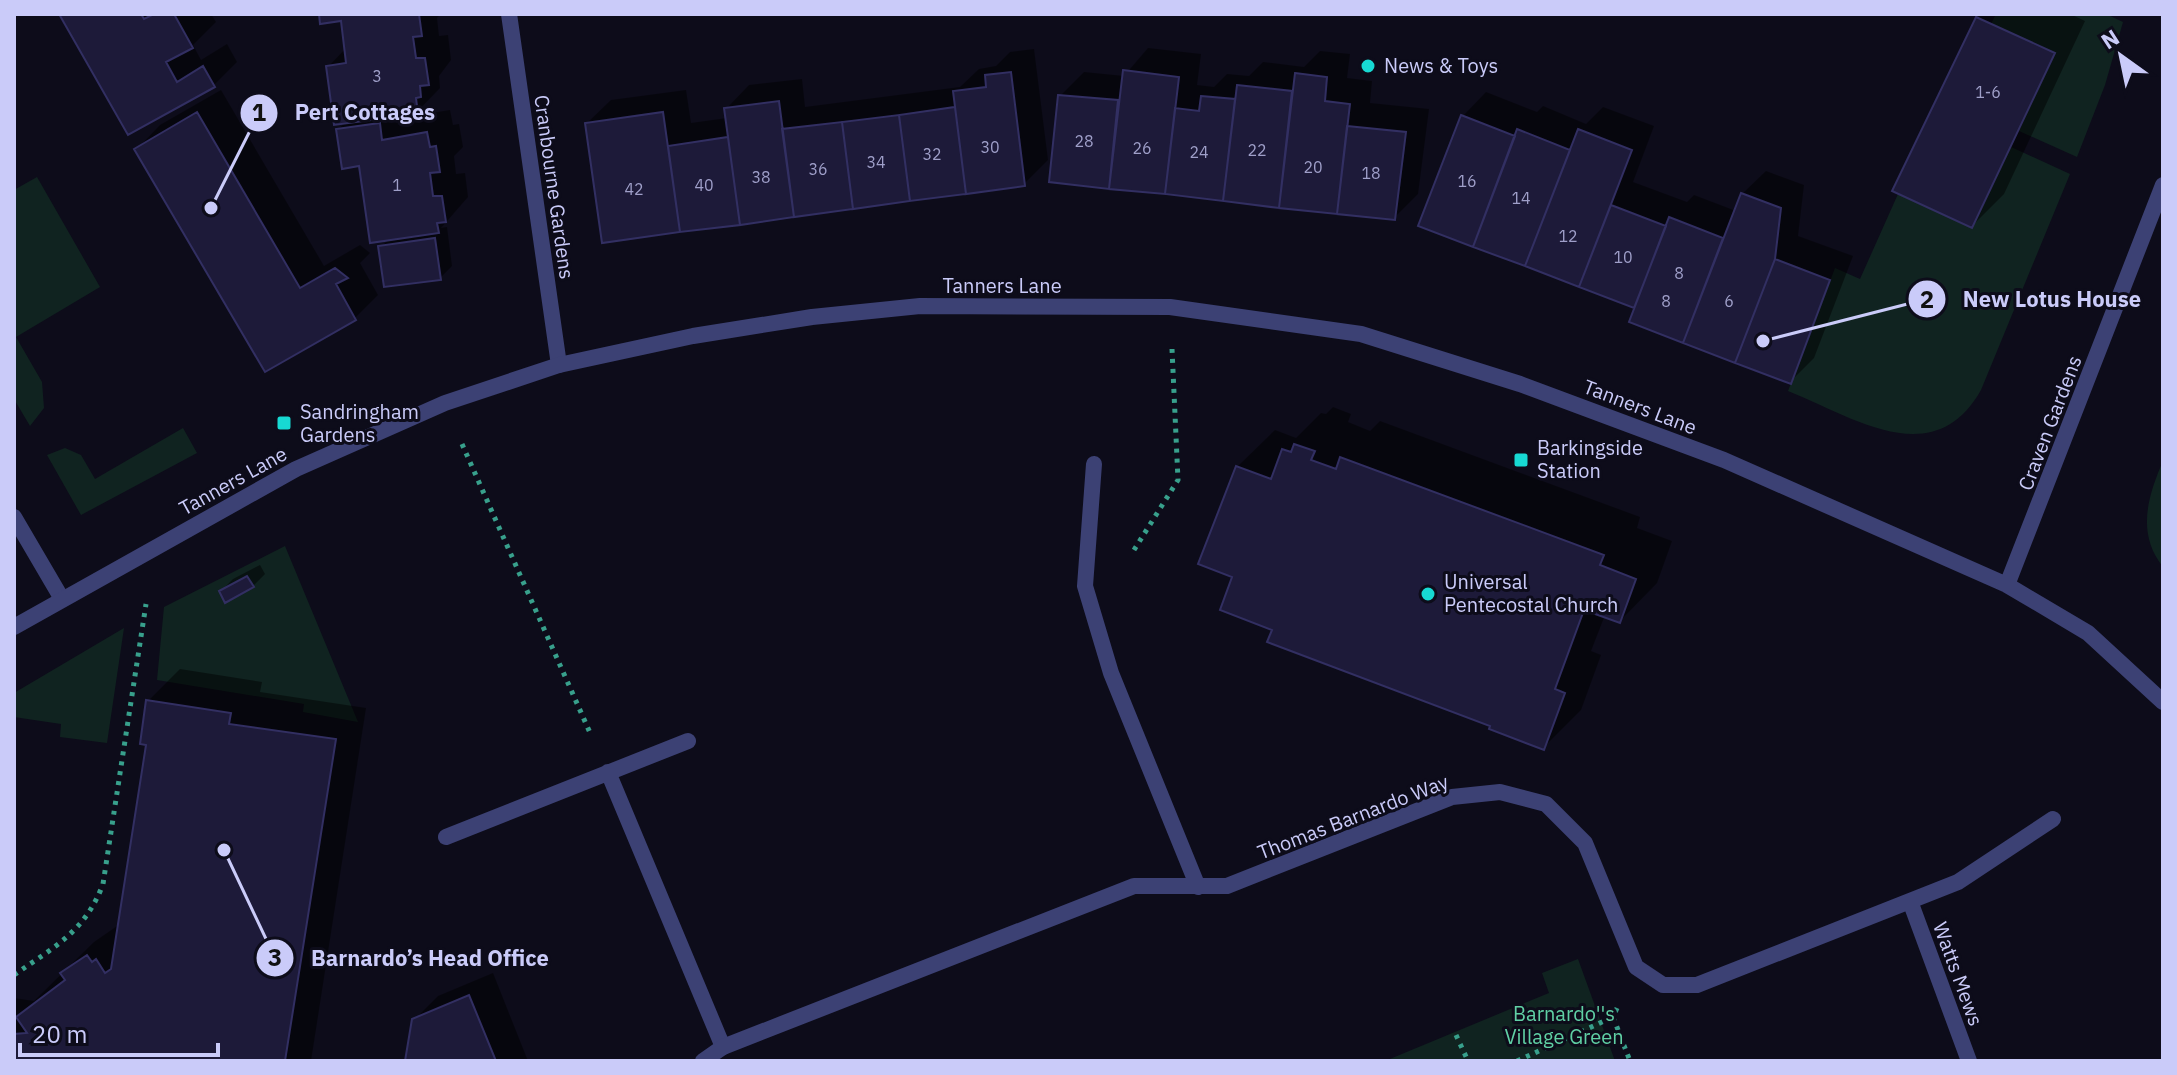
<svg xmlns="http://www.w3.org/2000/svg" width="2177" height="1075" font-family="'IBM Plex Sans',sans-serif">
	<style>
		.green { fill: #102320 }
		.shadow { fill: #0007 }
		.building { fill: #1d1a39; stroke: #322f62; stroke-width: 2 }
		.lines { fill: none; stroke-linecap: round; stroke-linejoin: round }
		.path { stroke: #38a08c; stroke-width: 5; stroke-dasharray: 4 6; stroke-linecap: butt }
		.service { stroke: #3c4174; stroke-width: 16 }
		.minor { stroke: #3c4174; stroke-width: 16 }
		.tertiary { stroke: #3c4174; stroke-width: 16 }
		.poi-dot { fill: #17d9d3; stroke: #0d0c1a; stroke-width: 3 }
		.labels { text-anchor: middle; stroke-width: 6; stroke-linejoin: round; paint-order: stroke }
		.number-label { font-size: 16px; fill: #9f9fc9 }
		.poi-label { font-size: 20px; fill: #cacbf9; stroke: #0d0c1a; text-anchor: start }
		.street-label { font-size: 20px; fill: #cacbf9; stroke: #0d0c1a }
		.park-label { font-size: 20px; fill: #60d0a5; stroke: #0d0c1a }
		.leader { fill: none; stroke: #cacbf9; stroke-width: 3 }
		.callout-dot { fill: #cacbf9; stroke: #0d0c1a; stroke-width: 3 }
		.mark-label { font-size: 24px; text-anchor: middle; font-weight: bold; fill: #111 }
		.callout-label { font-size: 22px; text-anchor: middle; font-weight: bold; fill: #cacbf9; stroke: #0d0c1a; stroke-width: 6; stroke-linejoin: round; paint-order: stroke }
	</style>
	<rect width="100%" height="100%" fill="#0d0c1a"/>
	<path class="green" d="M1996 14H2106L2123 22 2105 85 2077 157 2019 131 2054 53 1991 24Z
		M2011 147 2070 174 1981 390C1934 473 1855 418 1788 391L1835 268 1860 279 1898 194 1972 228Z
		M37 177 100 287 16 337 42 382 44 408 30 426 14 399V190Z
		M183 428 197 453 81 515 47 455 65 448 81 455 95 479Z
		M2163 461V567C2136 533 2148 496 2163 461Z
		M285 546 358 722 303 712 304 704 157 680 164 607Z
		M124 628 107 743 60 737 61 724 14 717V693Z
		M1578 959 1615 1061H1385L1549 993 1542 973Z"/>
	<path class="shadow" d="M62 14H211L216 22 193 45 201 60 227 44 237 62 214 85 129 133Z
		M321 14H441L437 18 439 36 448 35 451 60 439 76 440 88 413 116 450 110 453 125 459 124 463 147 454 156 456 174 465 173 468 197 441 228 447 227 452 266 440 278 381 247 390 238 361 164 338 130 346 121 328 67 346 48 342 19Z
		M1981 14H2070L2085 21 2004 194 1972 226 1977 18Z
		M1148 48 1201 54 1197 85 1214 87 1227 74 1249 76 1263 62 1304 67 1320 51 1350 54 1347 78 1372 81 1370 103 1429 109 1418 194 1394 218 1051 180 1060 96 1084 72 1124 76Z
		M1034 49 1048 160 1024 184 604 241 587 123 611 100 686 90 691 123 727 118 726 109 749 85 802 79 805 107 960 87 979 69 996 66 1010 52Z
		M221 90 324 266 360 245 370 253 360 263 378 295 355 318 266 370 137 149 160 125Z
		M1486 92 1537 112 1543 106 1586 124 1603 107 1654 126 1633 182 1687 202 1694 195 1736 211 1742 194 1766 171 1804 185 1798 236 1853 256 1814 358 1791 381 1631 321 1636 307 1421 225 1463 116Z
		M1333 407 1351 414 1348 422 1370 431 1380 421 1640 517 1637 528 1672 541 1657 583 1620 621 1605 615 1591 651 1601 655 1581 710 1543 748 1274 629 1235 576 1237 467 1275 430 1296 438 1321 413 1326 414Z
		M260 565 265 574 253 586 221 591 233 579Z
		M180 669 262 682 260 692 366 708 311 1061H14V998L34 1001 94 942 120 924 148 743V701Z
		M493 973 528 1061H408L414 1020 438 996Z"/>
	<path class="building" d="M59 14H141L144 19 154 14H174L193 48 166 62 177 82 203 66 215 87 128 135Z
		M319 14H419L422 36 413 37 416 58H425L429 85 420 86 421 97 416 98 418 114 334 125 326 66 346 63 341 21 320 24Z
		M1976 17 2055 53 1972 228 1892 191Z
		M1123 70 1179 77 1165 194 1109 189Z
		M1011 72 1025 186 966 194 953 91 986 87 985 75Z
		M1295 73 1327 77 1325 101 1350 104 1337 214 1279 208Z
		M1237 85 1292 91 1279 208 1223 201Z
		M1058 95 1118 100 1109 189 1049 182Z
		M1201 96 1235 99 1223 201 1165 194 1175 108 1199 111Z
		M779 101 794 217 740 225 724 108Z
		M955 107 966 194 910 201 899 115Z
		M197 112 300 288 335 268 348 278 336 284 356 320 265 372 134 149Z
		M663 112 680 232 602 243 585 123Z
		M899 115 910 201 853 209 842 122Z
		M1461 115 1515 136 1473 247 1418 226Z
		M842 122 853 209 794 217 782 129Z
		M380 123 382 140 427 132 430 147 436 146 440 172 430 173 433 196H442L446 222 437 223 439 233 370 243 359 166 342 169 336 129Z
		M1347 126 1406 132 1395 220 1337 214Z
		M1517 129 1570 150 1525 266 1473 247Z
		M1578 129 1632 150 1579 287 1525 266Z
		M728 137 740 225 680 232 668 146Z
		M1741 193 1781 208 1775 259 1735 363 1683 343Z
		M1611 205 1666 226 1634 308 1579 287Z
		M1669 217 1723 238 1683 343 1629 322Z
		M435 238 441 280 384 287 378 246Z
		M1775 259 1830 280 1791 384 1735 363Z
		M1294 444 1315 451 1311 460 1336 469 1340 457 1604 555 1600 565 1636 579 1620 623 1584 610 1555 689 1565 693 1544 750 1489 729 1490 726 1267 642 1272 630 1220 610 1232 577 1198 564 1236 466 1271 479 1282 449 1291 452Z
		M247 576 254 587 225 603 219 591Z
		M146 700 231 713 229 724 336 739 285 1061H14V1034L27 1033 16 1017 65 980 60 973 87 955 92 962 96 959 105 973 111 969 146 745 140 744Z
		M469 995 496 1061H405L412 1019Z"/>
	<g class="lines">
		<path class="path" d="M462 444 591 735
			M1134 550 1178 480 1172 349
			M14 975C54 947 85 932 103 884L146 604
			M1617 1008 1613 1017 1630 1061
			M1456 1035 1468 1061
			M1517 1061 1613 1017"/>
		<path class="service" d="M1094 464 1085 586 1111 673 1198 887
			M608 772 723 1047
			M446 837 688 741"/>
		<path class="minor" d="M509 14 559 365
			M14 517 62 599
			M1910 901 1969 1061
			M703 1061 723 1047 1134 886H1227L1452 797 1500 792 1546 804 1585 843 1636 967 1663 985H1697L1958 882 2053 819"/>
		<path class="tertiary" d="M2007 585 2163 185
			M14 627 296 469 445 403 559 365 693 336 812 317 920 306 1170 307 1361 334 1520 384 1724 460 2007 585 2088 633 2163 702"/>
	</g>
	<g class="poi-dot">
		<circle cx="1368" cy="66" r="8"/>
		<rect x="276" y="415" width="16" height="16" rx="4"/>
		<rect x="1513" y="452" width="16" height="16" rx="4"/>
		<circle cx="1428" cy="594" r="8"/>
	</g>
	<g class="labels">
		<g class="number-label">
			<text x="377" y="82">3</text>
			<text x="1988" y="98">1-6</text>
			<text x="1084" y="147">28</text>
			<text x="990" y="153">30</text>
			<text x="1142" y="154">26</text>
			<text x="1257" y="156">22</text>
			<text x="1199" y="158">24</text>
			<text x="932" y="160">32</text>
			<text x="876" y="168">34</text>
			<text x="1313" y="173">20</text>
			<text x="818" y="175">36</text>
			<text x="1371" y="179">18</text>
			<text x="761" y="183">38</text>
			<text x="1467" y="187">16</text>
			<text x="397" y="191">1</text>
			<text x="704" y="191">40</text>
			<text x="634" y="195">42</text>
			<text x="1521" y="204">14</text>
			<text x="1568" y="242">12</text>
			<text x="1623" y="263">10</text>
			<text x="1679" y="279">8</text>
			<text x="1666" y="307">8</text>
			<text x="1729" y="307">6</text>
		</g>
		<g class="poi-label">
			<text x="1384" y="73">News &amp; Toys</text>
			<text x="300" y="419">Sandringham<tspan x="300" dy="23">Gardens</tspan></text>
			<text x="1537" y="455">Barkingside<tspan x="1537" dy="23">Station</tspan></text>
			<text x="1444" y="589">Universal<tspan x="1444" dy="23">Pentecostal Church</tspan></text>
		</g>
		<g class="street-label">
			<text transform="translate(554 187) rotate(82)" y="7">Cranbourne Gardens</text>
			<text x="1002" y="293">Tanners Lane</text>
			<text transform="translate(1640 407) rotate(21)" y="7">Tanners Lane</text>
			<text transform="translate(2050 423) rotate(-69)" y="7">Craven Gardens</text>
			<text transform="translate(233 481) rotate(-29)" y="7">Tanners Lane</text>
			<text transform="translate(1353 817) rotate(-21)" y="7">Thomas Barnardo Way</text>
			<text transform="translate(1958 974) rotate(70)" y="7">Watts Mews</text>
		</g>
		<g class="park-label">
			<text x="1564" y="1021">Barnardo''s<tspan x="1564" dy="23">Village Green</tspan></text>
		</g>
	</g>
	<path class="leader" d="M211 208L259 113M1763 341L1927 299M224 850L275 958"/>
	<g class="callout-dot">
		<circle cx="211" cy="208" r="8"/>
		<circle cx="1763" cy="341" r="8"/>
		<circle cx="224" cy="850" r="8"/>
		<circle cx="259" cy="113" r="20"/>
		<circle cx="1927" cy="299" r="20"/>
		<circle cx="275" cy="958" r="20"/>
	</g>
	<g class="mark-label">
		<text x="259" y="121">1</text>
		<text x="1927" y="308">2</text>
		<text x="275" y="966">3</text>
	</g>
	<g class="callout-label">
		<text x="365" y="120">Pert Cottages</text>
		<text x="2052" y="307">New Lotus House</text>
		<text x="430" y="966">Barnardo’s Head Office</text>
	</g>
	<rect width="2177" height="1075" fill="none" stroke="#cacbf9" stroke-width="32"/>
	<g transform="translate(2121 56) rotate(327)" stroke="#0d0c1a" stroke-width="6" paint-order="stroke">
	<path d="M0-6L14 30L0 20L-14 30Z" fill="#cacbf9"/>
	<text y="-12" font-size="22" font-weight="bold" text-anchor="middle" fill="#cacbf9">N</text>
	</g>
	<path d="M20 1043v12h198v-12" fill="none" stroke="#cacbf9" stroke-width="4"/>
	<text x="32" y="1043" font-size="24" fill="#cacbf9" stroke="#0d0c1a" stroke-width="6" paint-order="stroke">20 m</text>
</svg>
